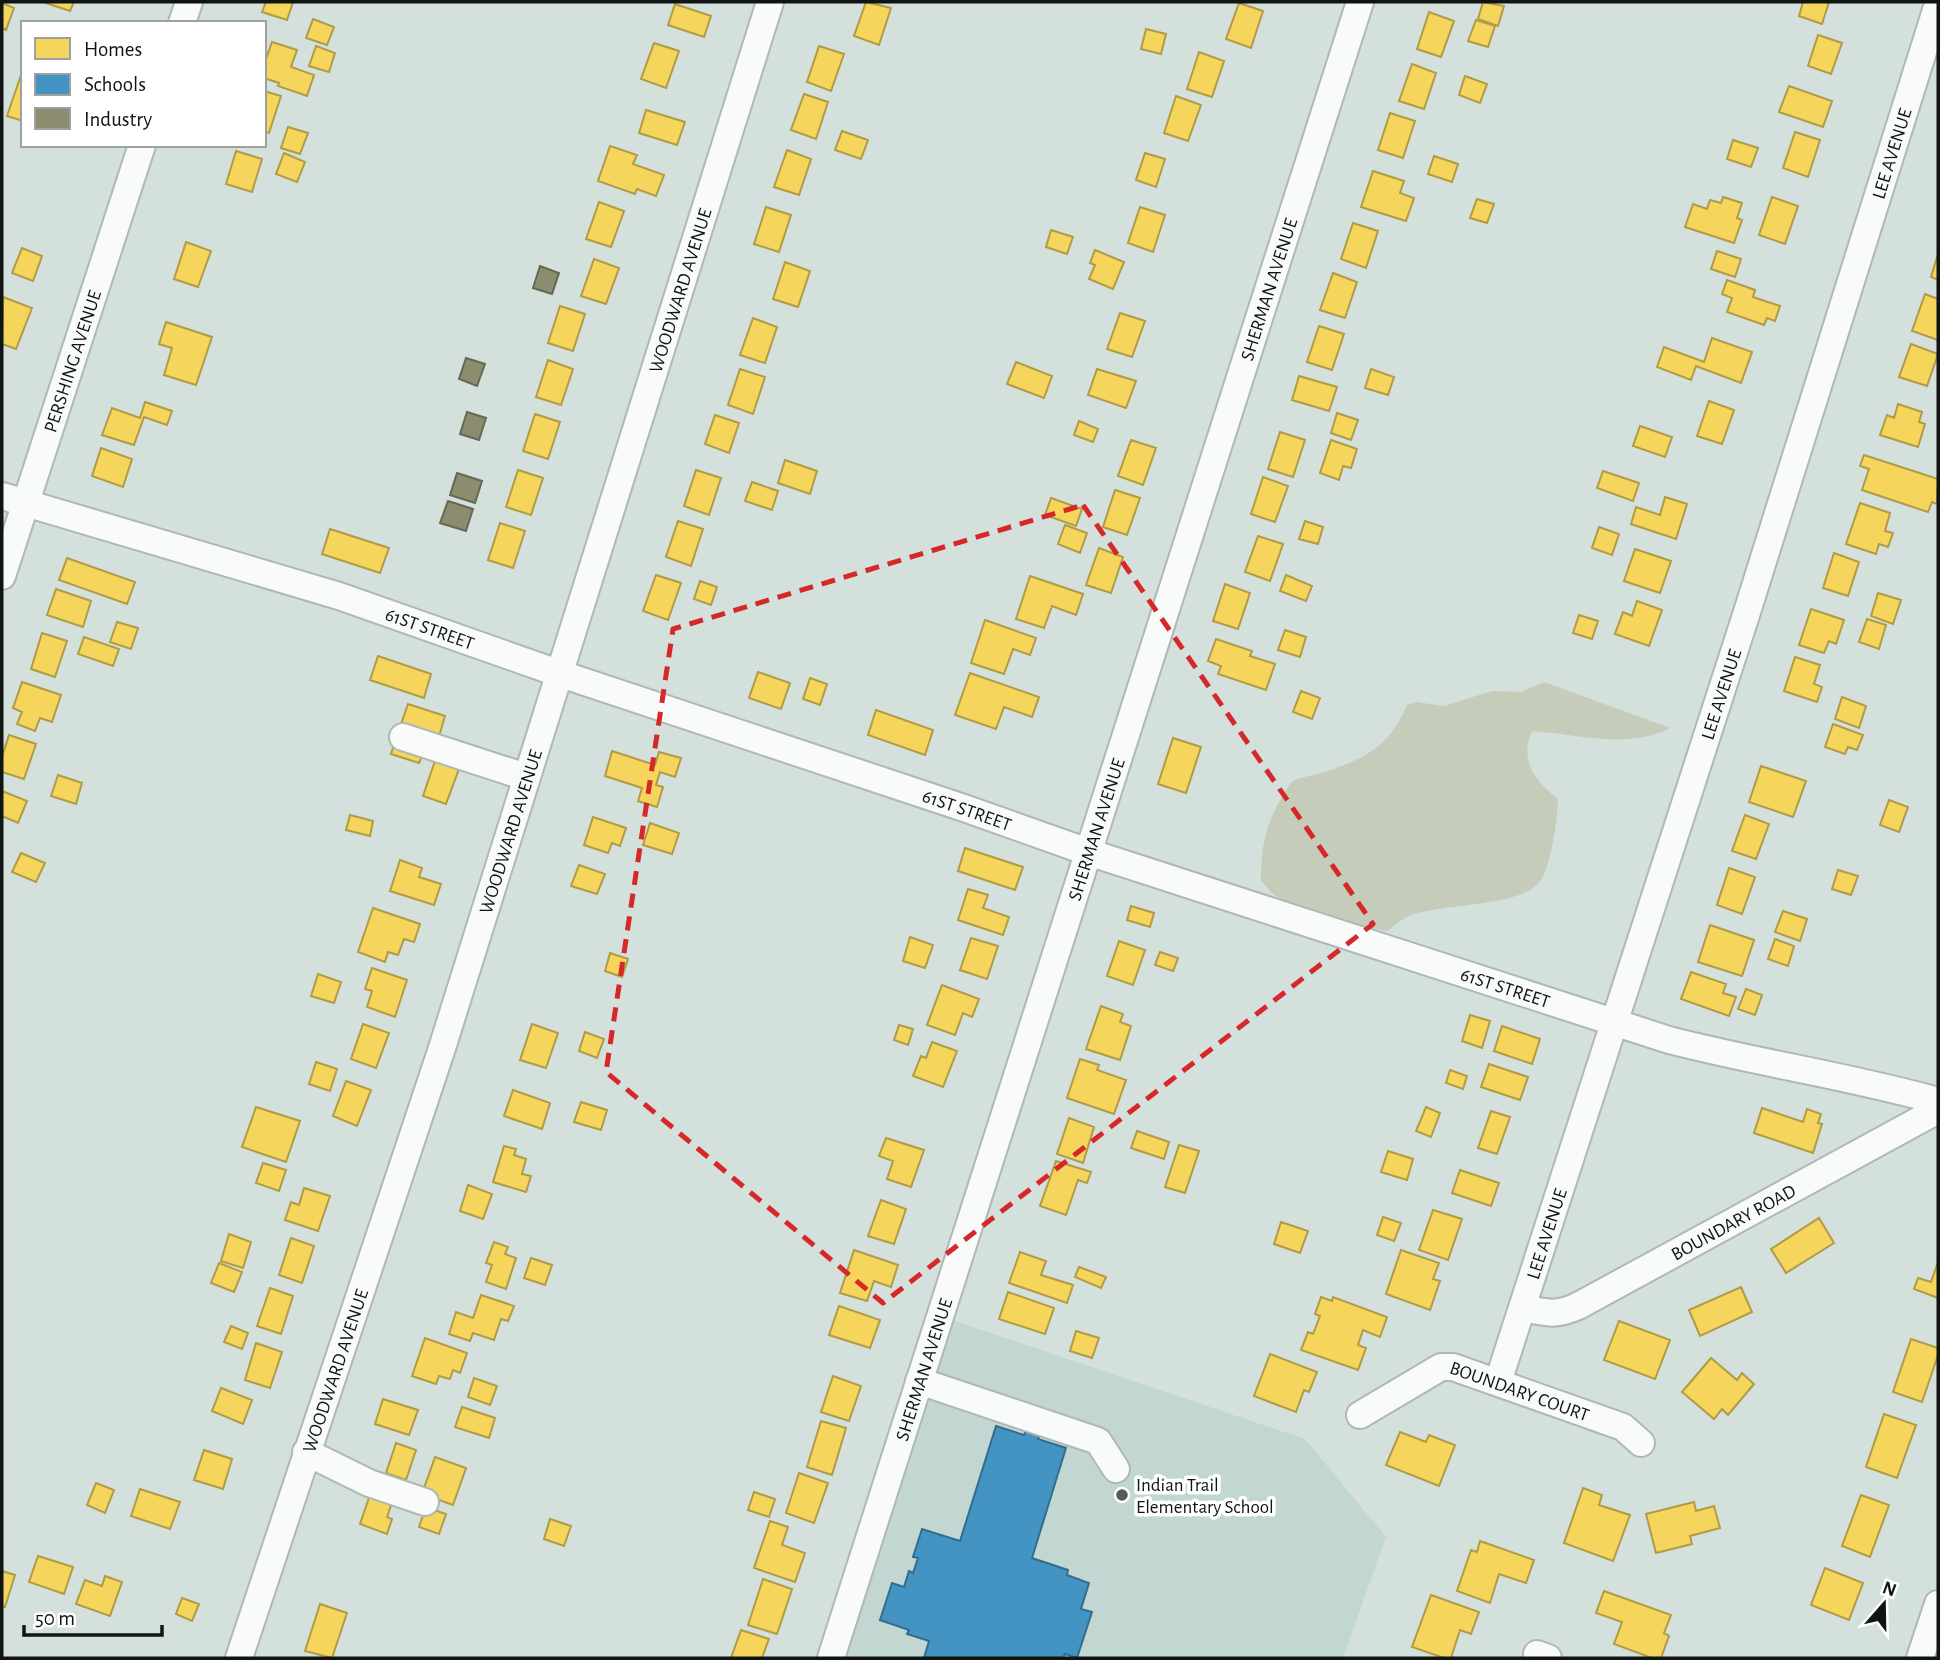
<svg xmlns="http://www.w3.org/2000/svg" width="1940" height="1660" font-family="'Alegreya Sans',sans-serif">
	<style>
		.built { fill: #c2d7d1 }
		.green { fill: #c5ccba }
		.homes { fill: #f6d55c; stroke: #b09b46; stroke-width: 2 }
		.schools { fill: #4393c3; stroke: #336d8e; stroke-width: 2 }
		.industry { fill: #8c8c6e; stroke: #666853; stroke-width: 2 }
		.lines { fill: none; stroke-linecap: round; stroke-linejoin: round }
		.minor-casing { stroke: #afb8b5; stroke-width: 30 }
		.minor { stroke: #f9fafa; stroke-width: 26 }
		.marked { fill: none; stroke: #d62828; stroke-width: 5; stroke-dasharray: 14 9; stroke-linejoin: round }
		.poi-dot { fill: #535c59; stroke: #fff; stroke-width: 2.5 }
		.labels { text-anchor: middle; stroke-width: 7; stroke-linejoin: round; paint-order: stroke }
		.street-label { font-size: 19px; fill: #0e1513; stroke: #fff }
		.poi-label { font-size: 19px; fill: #0e1513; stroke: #fff; text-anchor: start }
	</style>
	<rect width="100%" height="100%" fill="#d4e0dc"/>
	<path class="built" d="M949 1319 1305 1439 1386 1537 1343 1658H842Z"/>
	<path class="green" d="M1544 682 1670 728C1628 750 1578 734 1532 731 1519 761 1535 781 1558 799 1557 821 1552 860 1542 878 1525 910 1437 901 1405 918 1399 921 1393 927 1387 931 1359 926 1293 911 1272 893 1268 889 1264 884 1261 880 1261 848 1265 825 1282 797 1286 791 1289 783 1295 780 1303 776 1314 776 1322 773 1364 759 1389 748 1407 705L1416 702 1444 706 1492 691 1521 692Z"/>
	<path class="homes" d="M43 2H74L70 11Z
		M266 2H293L287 20 262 12Z
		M866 2 891 8 879 45 854 36Z
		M1483 2 1504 6 1498 26 1478 19Z
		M1803 2H1829L1822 24 1799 16Z
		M2 3 14 8 6 30 2 28Z
		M1239 3 1263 11 1251 48 1226 39Z
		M675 4 711 16 704 37 668 25Z
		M1429 12 1454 21 1441 57 1417 49Z
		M313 19 334 27 327 45 306 38Z
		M1476 20 1495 26 1488 47 1468 41Z
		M1146 29 1166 34 1161 54 1141 49Z
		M1818 35 1842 43 1831 74 1808 66Z
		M272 42 297 50 291 67 314 75 307 96 278 86 279 83 264 78V65Z
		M654 43 679 51 666 88 641 79Z
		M316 46 335 53 329 72 309 66Z
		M819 46 844 54 831 91 807 82Z
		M1199 52 1224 61 1212 97 1187 89Z
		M1412 64 1436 73 1424 109 1399 101Z
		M22 72H23V121L7 116Z
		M1465 76 1487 84 1480 103 1459 95Z
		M1789 86 1832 101 1823 127 1779 112Z
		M264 91 281 96 269 133 264 131Z
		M804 94 828 102 816 139 791 130Z
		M1176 96 1201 105 1188 141 1164 133Z
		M646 110 685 122 677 145 639 133Z
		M1390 113 1415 121 1403 158 1378 150Z
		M288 127 308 133 300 154 281 148Z
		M842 131 868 140 861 159 835 150Z
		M1795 132 1820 140 1808 177 1783 168Z
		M1733 140 1758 148 1751 167 1727 159Z
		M610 146 637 155 633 164 664 175 656 196 637 189 635 194 598 181Z
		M787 150 811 159 799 195 774 187Z
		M236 151 262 159 252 192 226 184Z
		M284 153 305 162 297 182 276 174Z
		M1145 153 1165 159 1156 187 1136 180Z
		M1434 156 1458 164 1452 182 1428 174Z
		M1373 171 1404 181 1400 193 1414 198 1406 221 1361 207Z
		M1723 197 1742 203 1737 218 1742 220 1734 243 1685 227 1693 204 1707 209 1710 200 1721 203Z
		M1772 197 1798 206 1785 244 1759 235Z
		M1477 199 1494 204 1487 223 1470 218Z
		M599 202 624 211 611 247 586 239Z
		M766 207 791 215 779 252 754 244Z
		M1140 207 1165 215 1153 252 1128 243Z
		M1353 223 1378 231 1366 268 1341 259Z
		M1051 230 1073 237 1067 254 1046 247Z
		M186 242 211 251 198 287 174 279Z
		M22 248 42 256 33 281 12 273Z
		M1095 250 1124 262 1113 289 1089 279 1095 265 1090 263Z
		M1717 251 1741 259 1735 277 1711 269Z
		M1938 254V280L1931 277Z
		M594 259 619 268 606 304 581 296Z
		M785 262 810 271 798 307 773 299Z
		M1333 273 1357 282 1345 318 1320 310Z
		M1727 280 1755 290 1753 297 1780 306 1775 321 1767 318 1764 325 1727 312 1732 298 1722 294Z
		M1925 294 1938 299V340L1912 331Z
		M3 297 32 308 16 349 2 344Z
		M560 306 585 314 573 351 548 343Z
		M1120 313 1145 321 1132 357 1107 349Z
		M753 318 777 327 765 363 740 355Z
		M166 322 212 337 196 385 164 375 172 348 159 344Z
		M1319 326 1344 334 1332 370 1307 362Z
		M1712 338 1752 352 1741 383 1696 366 1691 380 1657 367 1664 347 1704 362Z
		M1911 344 1938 354 1927 386 1899 377Z
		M548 360 573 369 561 405 536 397Z
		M1016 362 1052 376 1044 398 1007 384Z
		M740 369 765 377 753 414 728 405Z
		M1097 369 1136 381 1126 408 1088 395Z
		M1371 369 1394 377 1388 395 1365 388Z
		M1299 376 1337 387 1329 411 1292 400Z
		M1709 401 1734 410 1722 444 1697 436Z
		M145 402 172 411 167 425 144 417 134 445 102 435 112 408 140 418Z
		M1898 404 1922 412 1919 422 1925 424 1918 447 1880 435 1887 415 1894 418Z
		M1337 413 1358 420 1351 440 1331 433Z
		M535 414 560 422 548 459 523 451Z
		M715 415 739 423 729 453 705 444Z
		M1079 421 1098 429 1093 442 1074 435Z
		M1640 426 1672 437 1665 457 1633 446Z
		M1280 432 1305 440 1293 477 1268 469Z
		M1131 440 1156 448 1143 485 1118 476Z
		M1331 440 1357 449 1351 468 1343 466 1339 480 1320 473Z
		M101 448 132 459 123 487 92 476Z
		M1864 455 1938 479 1937 504 1932 502 1928 512 1862 490 1869 469 1860 466Z
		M785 460 817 471 810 494 778 483Z
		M518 470 543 478 531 515 506 507Z
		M696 470 721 478 709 515 684 506Z
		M1603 471 1639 483 1633 501 1597 488Z
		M1263 477 1288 486 1275 522 1251 514Z
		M752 482 778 491 772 510 745 501Z
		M1115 490 1140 498 1127 535 1103 527Z
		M1665 497 1687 504 1676 539 1631 524 1636 507 1660 515Z
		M1051 498 1082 509 1076 526 1045 515Z
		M1860 503 1890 513 1885 531 1893 533 1888 547 1879 544 1876 554 1846 544Z
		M678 521 703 529 691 566 666 557Z
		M1305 521 1323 527 1318 544 1299 539Z
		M500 523 525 531 513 568 488 560Z
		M1065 525 1087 533 1080 553 1058 544Z
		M1599 527 1619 534 1612 555 1592 548Z
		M330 529 389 548 380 573 322 554Z
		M1258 536 1283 544 1270 581 1245 572Z
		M1099 548 1123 557 1111 593 1086 585Z
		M1635 549 1671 561 1660 593 1624 581Z
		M1834 553 1859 562 1848 596 1823 588Z
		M67 558 135 582 127 604 59 580Z
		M656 575 681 583 668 620 643 611Z
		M1286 575 1312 586 1306 601 1280 591Z
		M1030 576 1083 594 1076 615 1052 606 1044 628 1016 619Z
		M700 581 717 587 711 605 694 599Z
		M1225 584 1250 593 1238 629 1213 621Z
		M56 589 91 601 83 627 47 615Z
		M1878 593 1901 600 1893 624 1871 616Z
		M1637 601 1662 610 1649 646 1615 634 1623 612 1632 616Z
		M1811 609 1844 620 1836 644 1829 641 1824 653 1799 645Z
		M1579 615 1598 621 1592 639 1573 633Z
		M1867 619 1886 625 1879 649 1859 642Z
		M985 620 1036 638 1030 655 1013 649 1004 674 971 663Z
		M117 622 138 628 131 649 110 642Z
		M1285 630 1306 637 1300 657 1278 650Z
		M42 633 67 641 55 677 31 669Z
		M84 637 119 649 113 666 78 654Z
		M1216 639 1252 651 1250 656 1275 664 1266 690 1218 674 1221 666 1208 661Z
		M378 656 431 674 424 698 370 680Z
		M1795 657 1820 665 1814 684 1822 687 1817 702 1784 691Z
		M758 672 790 683 781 709 749 698Z
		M970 673 1039 697 1032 717 1004 707 996 729 955 715Z
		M810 678 827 684 820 705 803 699Z
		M22 682 61 695 52 722 40 718 35 731 17 724 22 712 13 708Z
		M1301 691 1320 698 1312 719 1293 712Z
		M1842 697 1866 706 1859 728 1835 719Z
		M408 704 445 716 438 740 400 727Z
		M876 710 933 730 925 755 868 735Z
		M1833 724 1863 735 1857 750 1848 747 1845 754 1825 747Z
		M9 735 36 744 24 779 2 772V757Z
		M396 738 425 748 419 763 391 754Z
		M1173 738 1201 747 1186 793 1158 784Z
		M612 751 655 765 659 752 681 758 675 777 660 772 656 785 663 787 657 807 638 801 642 788 605 776Z
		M436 758 460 766 446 804 423 796Z
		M1761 766 1806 781 1793 817 1749 802Z
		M58 775 82 783 76 804 51 796Z
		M2 791 27 801 18 823 2 816Z
		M1889 800 1908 807 1899 832 1880 825Z
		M350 815 373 821 370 836 346 830Z
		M1745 815 1769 824 1756 859 1732 851Z
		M593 817 626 828 620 846 612 843 608 853 584 845Z
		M650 823 679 833 672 854 643 845Z
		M965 848 1023 867 1015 890 958 871Z
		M21 853 45 863 36 882 12 872Z
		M400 860 422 868 419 877 441 884 434 905 390 891Z
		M579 865 605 874 597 894 571 886Z
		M1729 868 1755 877 1742 914 1717 905Z
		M1838 870 1858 876 1851 895 1832 889Z
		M968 889 988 895 983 908 1009 917 1003 935 958 920Z
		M1131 906 1154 913 1150 927 1127 920Z
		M373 908 420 924 414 942 404 939 398 955 388 952 385 962 358 952Z
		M1783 911 1807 919 1800 941 1775 932Z
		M1710 925 1754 940 1742 976 1698 962Z
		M910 937 933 945 925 968 903 961Z
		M971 938 998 946 987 979 960 970Z
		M1775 939 1794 946 1788 966 1768 959Z
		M1119 941 1145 950 1133 985 1107 976Z
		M1160 952 1178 958 1173 971 1155 965Z
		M610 953 628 959 622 977 605 971Z
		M372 968 407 980 395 1017 367 1007 372 991 365 989Z
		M1691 972 1726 984 1723 993 1736 997 1729 1016 1681 999Z
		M318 974 341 982 334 1003 311 996Z
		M942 985 979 999 972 1017 963 1013 955 1035 927 1025Z
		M1746 989 1762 995 1755 1015 1738 1009Z
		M1101 1006 1123 1014 1120 1022 1131 1026 1120 1060 1086 1049Z
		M1470 1015 1490 1021 1482 1048 1462 1041Z
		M363 1024 389 1033 376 1068 351 1059Z
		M532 1024 558 1033 546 1068 520 1060Z
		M899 1025 913 1029 908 1045 894 1040Z
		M1502 1026 1540 1039 1532 1064 1494 1051Z
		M585 1032 604 1039 597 1058 579 1051Z
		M932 1042 957 1051 943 1087 913 1076 921 1056 926 1058Z
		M1080 1059 1099 1065 1097 1070 1126 1080 1114 1114 1067 1098Z
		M316 1062 337 1069 330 1091 309 1084Z
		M1489 1064 1528 1077 1520 1100 1481 1087Z
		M1450 1070 1467 1076 1463 1089 1446 1083Z
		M346 1081 371 1090 357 1126 333 1116Z
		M513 1090 550 1103 542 1129 504 1116Z
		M581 1102 607 1110 601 1130 574 1122Z
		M256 1107 300 1121 286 1162 242 1147Z
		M1426 1107 1440 1113 1431 1137 1416 1131Z
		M1762 1108 1803 1122 1807 1109 1821 1114 1818 1123 1822 1124 1813 1153 1754 1133Z
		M1491 1111 1510 1117 1497 1154 1478 1148Z
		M1069 1118 1094 1127 1083 1163 1057 1154Z
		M1137 1131 1169 1142 1164 1159 1131 1148Z
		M886 1138 924 1150 911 1187 887 1179 893 1161 879 1156Z
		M1179 1145 1199 1151 1185 1193 1165 1187Z
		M504 1146 516 1149 514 1155 526 1159 522 1174 531 1176 526 1192 493 1182Z
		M1388 1151 1413 1159 1407 1180 1381 1172Z
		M1056 1161 1091 1172 1087 1183 1078 1180 1066 1215 1040 1206Z
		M263 1163 286 1170 279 1191 256 1183Z
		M1460 1170 1499 1183 1491 1206 1452 1193Z
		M468 1185 492 1194 483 1219 460 1211Z
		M304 1188 330 1196 318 1231 285 1220 291 1202 299 1205Z
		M881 1200 906 1209 894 1244 868 1236Z
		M1433 1210 1462 1219 1448 1260 1419 1250Z
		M1383 1217 1401 1223 1394 1241 1377 1235Z
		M1819 1218 1834 1243 1786 1273 1771 1249Z
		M1281 1222 1308 1231 1300 1253 1274 1244Z
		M229 1234 251 1242 243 1268 221 1261Z
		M291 1238 314 1246 302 1283 279 1275Z
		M494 1242 508 1247 505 1254 516 1258 506 1289 486 1282 492 1265 486 1263Z
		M854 1250 898 1265 891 1287 874 1281 867 1301 840 1293Z
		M1401 1250 1439 1263 1433 1279 1440 1281 1430 1310 1386 1294Z
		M1020 1252 1046 1261 1041 1275 1073 1285 1067 1303 1009 1283Z
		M531 1258 552 1265 545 1285 524 1278Z
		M1938 1262V1298L1914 1289 1918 1278 1931 1282Z
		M219 1263 242 1272 234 1292 211 1283Z
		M1079 1267 1106 1277 1101 1288 1075 1277Z
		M1741 1287 1752 1312 1700 1336 1689 1310Z
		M270 1288 293 1296 281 1334 257 1326Z
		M1008 1292 1054 1308 1045 1334 999 1319Z
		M481 1295 514 1306 508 1321 501 1319 494 1340 473 1333 470 1341 449 1334 456 1312 473 1318Z
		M1321 1297 1332 1301 1333 1297 1387 1317 1380 1337 1363 1330 1358 1345 1366 1348 1358 1370 1301 1350 1308 1332 1313 1334 1320 1316 1315 1314Z
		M839 1306 880 1320 870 1348 829 1335Z
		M1619 1321 1670 1340 1655 1379 1604 1360Z
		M231 1326 248 1333 242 1349 224 1342Z
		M1076 1331 1099 1338 1092 1358 1070 1351Z
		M425 1338 467 1353 460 1373 453 1370 450 1379 439 1376 436 1384 412 1376Z
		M1911 1339 1938 1348V1355L1922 1402 1893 1392Z
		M256 1343 282 1352 270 1388 245 1380Z
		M1270 1354 1317 1372 1309 1392 1304 1390 1296 1412 1254 1396Z
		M1711 1358 1737 1380 1742 1373 1754 1384 1728 1415 1722 1409 1714 1419 1682 1392Z
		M833 1376 861 1386 849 1421 821 1412Z
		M474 1378 497 1386 490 1405 468 1397Z
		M221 1388 252 1400 243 1424 212 1411Z
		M383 1399 418 1410 409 1435 375 1424Z
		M462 1407 495 1418 489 1438 455 1427Z
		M1884 1414 1916 1425 1897 1478 1866 1467Z
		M821 1421 846 1428 832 1475 807 1467Z
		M1400 1432 1426 1442 1429 1435 1455 1445 1439 1486 1386 1465Z
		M396 1443 416 1450 406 1480 386 1473Z
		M204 1450 232 1459 223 1489 194 1480Z
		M435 1457 466 1468 453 1505 422 1494Z
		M799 1473 828 1483 814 1523 786 1513Z
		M96 1483 114 1490 105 1513 87 1505Z
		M1583 1488 1602 1495 1599 1505 1630 1515 1613 1561 1564 1543Z
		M140 1489 180 1502 170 1529 131 1516Z
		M754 1492 775 1499 769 1517 748 1510Z
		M370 1495 392 1503 387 1517 392 1519 387 1534 360 1524Z
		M1861 1495 1889 1505 1870 1557 1842 1546Z
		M1694 1502 1696 1511 1714 1506 1720 1528 1690 1536 1692 1544 1656 1553 1646 1514Z
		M426 1507 446 1514 439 1534 419 1527Z
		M550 1519 571 1526 564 1546 544 1539Z
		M770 1521 788 1527 782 1545 805 1553 795 1582 754 1568Z
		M1480 1541 1534 1560 1526 1583 1499 1574 1490 1603 1457 1591 1471 1550 1477 1552Z
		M38 1556 73 1567 64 1594 29 1582Z
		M1825 1568 1863 1583 1849 1620 1811 1605Z
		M2 1571 15 1575 5 1607 2 1606Z
		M105 1576 122 1582 110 1616 76 1604 85 1580 102 1586Z
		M763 1579 792 1589 777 1634 748 1625Z
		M1604 1591 1671 1615 1664 1633 1669 1636 1661 1658H1652L1614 1644 1622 1622 1596 1613Z
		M1431 1595 1479 1612 1471 1634 1460 1630 1451 1658H1444L1412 1647Z
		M182 1598 199 1604 192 1621 176 1614Z
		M320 1604 347 1613 332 1658 305 1651Z
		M741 1630 769 1639 762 1658H731Z"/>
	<path class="schools" d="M996 1426 1024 1435 1026 1430 1040 1434 1038 1439 1066 1448 1032 1558 1068 1570 1067 1575 1089 1583 1081 1609 1092 1612 1077 1658 1065 1654 1063 1658H924L929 1641 907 1634 909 1630 880 1620 892 1583 904 1587 909 1571 913 1573 918 1558 913 1557 922 1529 960 1541Z"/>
	<path class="industry" d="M540 266 559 273 552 294 533 288Z
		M466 358 485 364 477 386 459 379Z
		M467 412 486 418 479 440 460 434Z
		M457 473 482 481 475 503 450 495Z
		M448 501 473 509 466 531 440 523Z"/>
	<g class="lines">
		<defs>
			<g id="minor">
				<path d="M182 23 189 2"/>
				<path id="s1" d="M2 496 339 596 558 673 964 808 1088 852 1669 1040C1758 1063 1849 1076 1938 1101"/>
				<path id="s2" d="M2 576 142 145"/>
				<path d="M403 737 526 777"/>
				<path id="s3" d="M1523 1308C1546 1313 1556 1316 1578 1306L1938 1110"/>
				<path d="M919 1381 1098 1441 1116 1469"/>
				<path id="s4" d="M1498 1382 1747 612 1938 4"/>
				<path id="s5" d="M1360 1415 1441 1367H1453L1623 1427 1641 1443"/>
				<path d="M306 1452 369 1483 425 1502"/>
				<path d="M1537 1654 1548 1658"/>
				<path id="s6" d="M239 1658 443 1045 770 2"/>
				<path id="s7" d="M831 1658 1360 2"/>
				<path d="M1920 1658 1938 1604"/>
			</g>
		</defs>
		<use href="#minor" class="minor-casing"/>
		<use href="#minor" class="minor"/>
	</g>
	<path class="marked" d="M1083 505 1373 924 883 1303 606 1072 673 629Z"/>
	<circle class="poi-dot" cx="1122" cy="1495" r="7"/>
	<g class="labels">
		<g class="street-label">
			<text dy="7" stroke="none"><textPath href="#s4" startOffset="1290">LEE AVENUE</textPath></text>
			<text dy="7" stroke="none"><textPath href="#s7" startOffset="1437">SHERMAN AVENUE</textPath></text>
			<text dy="7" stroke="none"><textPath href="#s6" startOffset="1437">WOODWARD AVENUE</textPath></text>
			<text dy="7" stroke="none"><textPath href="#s2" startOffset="226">PERSHING AVENUE</textPath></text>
			<text dy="7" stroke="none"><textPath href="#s1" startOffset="448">61ST STREET</textPath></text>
			<text dy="7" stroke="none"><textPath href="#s4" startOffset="723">LEE AVENUE</textPath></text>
			<text dy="7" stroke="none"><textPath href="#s1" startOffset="1015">61ST STREET</textPath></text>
			<text dy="7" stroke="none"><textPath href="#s7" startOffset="870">SHERMAN AVENUE</textPath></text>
			<text dy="7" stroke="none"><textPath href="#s6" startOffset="870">WOODWARD AVENUE</textPath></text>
			<text dy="7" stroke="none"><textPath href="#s1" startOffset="1582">61ST STREET</textPath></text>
			<text dy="7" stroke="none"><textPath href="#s3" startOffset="233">BOUNDARY ROAD</textPath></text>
			<text dy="7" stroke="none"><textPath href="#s4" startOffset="156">LEE AVENUE</textPath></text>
			<text dy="7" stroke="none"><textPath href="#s7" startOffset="303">SHERMAN AVENUE</textPath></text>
			<text dy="7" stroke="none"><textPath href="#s6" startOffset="303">WOODWARD AVENUE</textPath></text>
			<text dy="7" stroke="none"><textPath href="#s5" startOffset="177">BOUNDARY COURT</textPath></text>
		</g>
		<g class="poi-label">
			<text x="1136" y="1491">Indian Trail<tspan x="1136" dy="22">Elementary School</tspan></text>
		</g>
	</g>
	<rect width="1940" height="1660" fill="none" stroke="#0e1513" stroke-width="7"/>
	<rect x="21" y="21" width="245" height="126" fill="#ffffff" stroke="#9fa1a1" stroke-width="2"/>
	<rect x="35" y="38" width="35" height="21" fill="#f6d55c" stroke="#9fa1a1" stroke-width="2"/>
	<text x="84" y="56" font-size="21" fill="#0e1513">Homes</text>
	<rect x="35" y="74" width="35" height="21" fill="#4393c3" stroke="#9fa1a1" stroke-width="2"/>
	<text x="84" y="91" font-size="21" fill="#0e1513">Schools</text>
	<rect x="35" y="108" width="35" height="21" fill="#8c8c6e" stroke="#9fa1a1" stroke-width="2"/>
	<text x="84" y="126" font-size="21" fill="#0e1513">Industry</text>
	<g transform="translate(1884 1604) rotate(20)" stroke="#ffffff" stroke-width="5" paint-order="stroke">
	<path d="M0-5L12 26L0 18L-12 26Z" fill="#0e1513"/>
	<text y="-10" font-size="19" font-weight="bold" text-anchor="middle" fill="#0e1513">N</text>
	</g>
	<path d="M24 1625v10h138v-10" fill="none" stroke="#0e1513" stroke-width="3.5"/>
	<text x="35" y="1625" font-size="21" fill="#0e1513" stroke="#ffffff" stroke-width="5" paint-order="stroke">50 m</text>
</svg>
